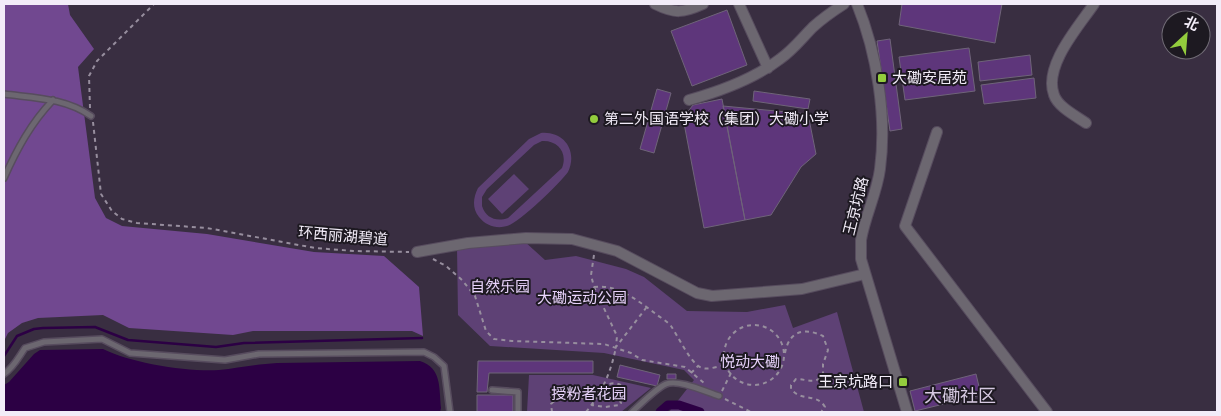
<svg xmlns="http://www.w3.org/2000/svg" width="1221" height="416" font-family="Mulish,'Noto Sans SC',sans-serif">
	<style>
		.green { fill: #5e4175; fill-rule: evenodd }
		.forest { fill: #714890 }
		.water { fill: #2c0044 }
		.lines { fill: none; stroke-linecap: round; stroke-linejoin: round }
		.stream { stroke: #2c0044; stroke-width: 2.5 }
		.canal { stroke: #2c0044; stroke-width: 9 }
		.building { fill: #5e367b; stroke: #6f6479 }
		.lane-casing { stroke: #574c5e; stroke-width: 8 }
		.street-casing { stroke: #574c5e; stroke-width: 12 }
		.path { stroke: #978e9e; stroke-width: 2; stroke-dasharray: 4 4; stroke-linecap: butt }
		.lane { stroke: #6c6770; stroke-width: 5 }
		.street { stroke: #6c6770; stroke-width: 10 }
		.poi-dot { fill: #93cc3d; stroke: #1d1921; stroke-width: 2 }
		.labels { text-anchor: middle; stroke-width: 4; stroke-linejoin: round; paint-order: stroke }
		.poi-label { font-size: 15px; fill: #f2ecf8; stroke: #1d1921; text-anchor: start }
		.street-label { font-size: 15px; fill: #f2ecf8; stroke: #1d1921 }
		.park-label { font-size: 15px; fill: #e8d3fb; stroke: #1d1921 }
		.quarter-label { font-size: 18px; fill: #d6c9e1; stroke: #1d1921 }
	</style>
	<rect width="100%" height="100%" fill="#392e41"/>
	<path class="green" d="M541 133C564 131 578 151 568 172 559 184 519 223 507 226 497 229 486 226 479 217 472 208 473 198 478 188L529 139ZM542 141C558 140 568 153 562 168L508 218C496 222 486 218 482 206V197L487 189 534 145Z
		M514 174 529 189 502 214 488 199Z
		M524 241 545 260 576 256 626 269 644 277 687 311 747 312 785 305 793 328 837 312 864 412H669L694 380 684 370 604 353 490 346 458 315 457 247Z
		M529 375H593L651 388 621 412H527Z"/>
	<path class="forest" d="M4 4H68L70 15 94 49 78 67 95 198 106 218 122 226 207 234 314 252 384 256 419 287 423 336 412 331H253L233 335 129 328 103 315 38 318 22 323 8 333 4 341Z"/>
	<path class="water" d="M103 349C131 363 187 372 219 370 239 368 257 364 277 363L420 361C442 368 439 388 441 408L440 412H4V385L9 382 34 354 40 350Z"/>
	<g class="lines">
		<path class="stream" d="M4 356 17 336 34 329 43 328 95 327 128 340 216 347 244 343 422 338"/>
		<path class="canal" d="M660 412 668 405H679L700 412"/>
	</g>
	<path class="building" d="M902 4H1002L995 43 899 25Z
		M727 10 747 65 692 86 671 31Z
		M890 39 902 129 890 131 877 41Z
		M969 48 975 91 905 100 899 57Z
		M1030 55 1032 75 980 81 978 62Z
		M1034 78 1036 98 984 104 981 85Z
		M657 89 671 93 654 153 640 149Z
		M754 91 810 99 808 109 753 101Z
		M722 99 745 220 704 228 683 118 693 105Z
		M723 106 808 114 816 154 801 167 771 215 745 220Z
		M478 361H593V373H489L487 392H477Z
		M620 365 660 375 657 386 617 377Z
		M667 374H676V379H667Z
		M976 374 981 395 915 411 910 391Z
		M477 395H513V412H477Z"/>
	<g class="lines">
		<defs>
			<path id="lane" d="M4 94C34 98 65 98 91 116
				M4 178C17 149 31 123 53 100
				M4 374C14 367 18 358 25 348L44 342 102 339 130 353 225 360 259 354 424 352 434 357 444 366 450 412
				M492 390 518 392V412
				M632 412C641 404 655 389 666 384 679 379 706 392 719 396"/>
			<path id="street" d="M655 4C675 14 683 13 703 4
				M739 4 768 68
				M857 4C877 53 887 117 880 169 877 193 865 216 861 240 861 246 861 253 861 259L907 412
				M689 100C721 91 754 79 780 59 793 50 802 38 813 27 823 18 833 11 844 4
				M1086 123C1076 116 1058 107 1054 95 1043 66 1079 26 1094 4
				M937 132 905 226 1047 412
				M417 252 468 243 526 238 572 239 617 251 697 293 712 296 802 289 865 274"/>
		</defs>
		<use href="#lane" class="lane-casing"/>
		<use href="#street" class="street-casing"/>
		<path class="path" d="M90 108 89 76 97 61 154 4
			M93 122 101 194 112 211 122 219 137 223 207 228 315 248 354 251 409 252
			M594 255 591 275 594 287 617 336 616 347 646 308
			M433 259 446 266 462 280 475 296 486 331 494 339 512 341 604 344 631 353 642 360 685 367 704 383
			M594 287C618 284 638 301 656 314 661 318 667 321 671 326 678 336 690 362 700 367 707 371 718 366 726 365
			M724 355a30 30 0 1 1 60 0a30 30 0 1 1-60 0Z
			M785 353C789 331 804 327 823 336L828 350 823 364V375C815 385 807 379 796 379L791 385V389C801 402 817 393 825 407L821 412
			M691 373 698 366
			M722 391 731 373
			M725 399 751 412
			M552 412 551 404C562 394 572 400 585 398 598 396 607 375 624 387V391L620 392 618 396 621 403 620 405 605 407 592 405
			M586 412C602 393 611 372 616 347"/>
		<use href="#lane" class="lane"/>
		<use href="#street" class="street"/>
	</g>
	<g class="poi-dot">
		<rect x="877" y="73" width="10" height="10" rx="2.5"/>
		<circle cx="594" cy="119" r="5"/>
		<rect x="898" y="377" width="10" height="10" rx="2.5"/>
	</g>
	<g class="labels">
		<g class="poi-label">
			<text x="892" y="83">大磡安居苑</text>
			<text x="604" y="124">第二外国语学校（集团）大磡小学</text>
			<text x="893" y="387" text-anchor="end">王京坑路口</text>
		</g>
		<g class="street-label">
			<text transform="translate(856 206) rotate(-76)" y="5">王京坑路</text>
			<text transform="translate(343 236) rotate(5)" y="5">环西丽湖碧道</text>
		</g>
		<g class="park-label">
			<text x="500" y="292">自然乐园</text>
			<text x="582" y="303">大磡运动公园</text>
			<text x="750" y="367">悦动大磡</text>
			<text x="589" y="399">授粉者花园</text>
		</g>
		<g class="quarter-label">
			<text x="960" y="402">大磡社区</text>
		</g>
	</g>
	<rect width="1221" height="416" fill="none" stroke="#f2ecf8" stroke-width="10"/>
	<g transform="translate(1186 35) rotate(26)"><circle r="24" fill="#1d1921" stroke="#726d77"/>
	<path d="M0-4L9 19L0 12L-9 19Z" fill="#93cc3d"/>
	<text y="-8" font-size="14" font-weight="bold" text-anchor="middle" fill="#f2ecf8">北</text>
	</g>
</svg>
